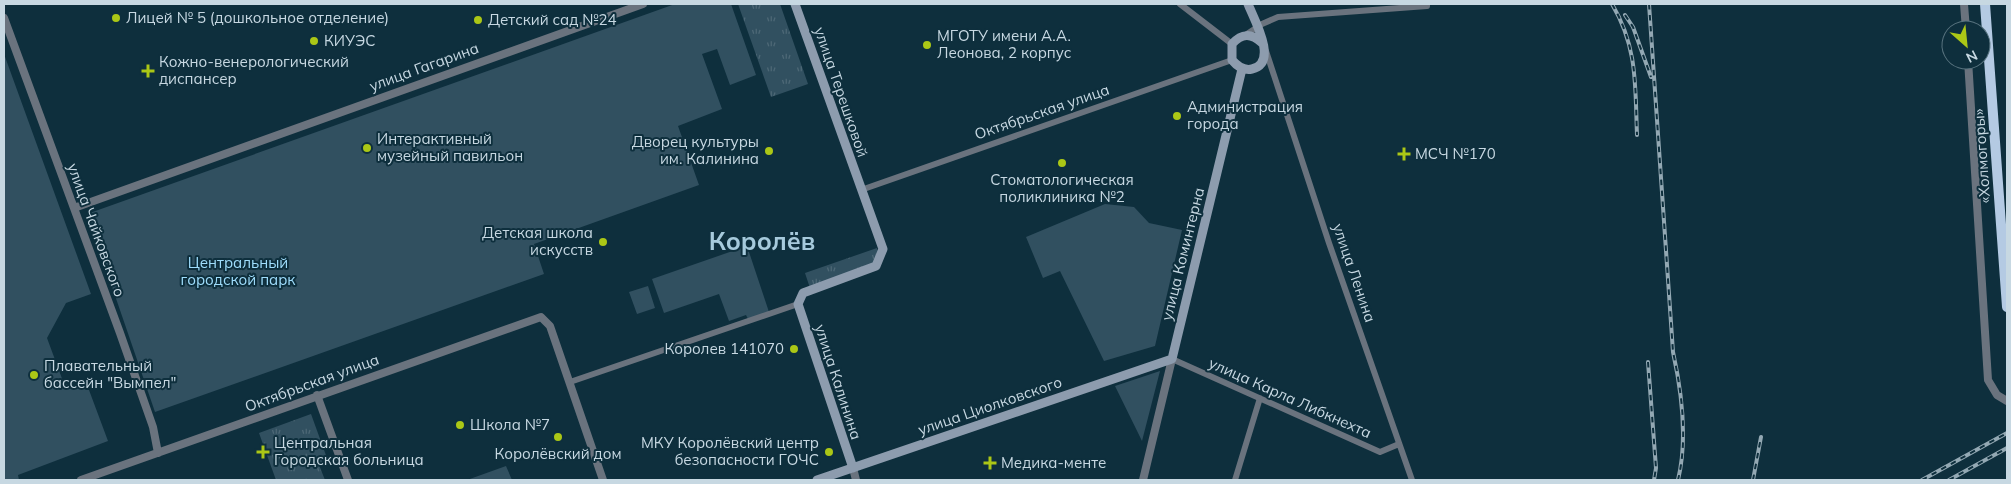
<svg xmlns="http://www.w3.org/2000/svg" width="2011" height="484" font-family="Mulish,sans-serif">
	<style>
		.grass { fill: url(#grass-tufts) }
		.park { fill: #315060 }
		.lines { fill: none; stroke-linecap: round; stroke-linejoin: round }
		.minor { stroke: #6a737e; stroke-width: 6 }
		.tertiary { stroke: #6a737e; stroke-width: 8 }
		.secondary { stroke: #8d9cae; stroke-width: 9 }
		.trunk { stroke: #b4cae3; stroke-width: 10 }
		.rail-casing { stroke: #93a8b3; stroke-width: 4 }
		.rail { stroke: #0e2f3d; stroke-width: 2; stroke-dasharray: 5.5; stroke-linecap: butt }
		.poi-dot { fill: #abc716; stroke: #0e2f3d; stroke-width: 2 }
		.labels { text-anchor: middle; stroke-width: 4; stroke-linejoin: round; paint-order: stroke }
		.poi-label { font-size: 15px; fill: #c7d8e2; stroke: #0e2f3d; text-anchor: start }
		.street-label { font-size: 15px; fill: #c7d8e2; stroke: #0e2f3d }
		.park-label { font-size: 15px; fill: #9fddfc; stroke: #0e2f3d }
		.town-label { font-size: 25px; font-weight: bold; fill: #a6cadc; stroke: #0e2f3d }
	</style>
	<defs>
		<pattern id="grass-tufts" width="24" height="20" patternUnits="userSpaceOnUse" patternTransform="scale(1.25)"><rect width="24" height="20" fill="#315060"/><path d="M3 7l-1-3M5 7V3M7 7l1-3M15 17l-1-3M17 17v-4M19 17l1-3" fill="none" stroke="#4d6876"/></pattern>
	</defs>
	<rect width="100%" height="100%" fill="#0e2f3d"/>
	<path class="grass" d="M738 4H780L808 84 771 97Z
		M877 248 879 254 874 263 810 288 805 273Z
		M311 414 328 461 319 465 325 480H276L259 433Z"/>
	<path class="park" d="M675 4H731L756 75 730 85 717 49 702 54 722 109 678 126 699 185 534 244 544 274 155 412 87 214Z
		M4 54 91 294 66 303 47 338 64 384 89 390 108 441 18 475 19 480H4Z
		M1105 204 1134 207 1149 223 1182 230 1155 346 1104 361 1060 271 1043 278 1026 237Z
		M747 246 769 312 748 319 746 315 729 321 719 294 664 313 652 279Z
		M648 286 655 308 637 314 629 292Z
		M1160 371 1142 441 1115 386Z
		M506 466 512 480H467Z"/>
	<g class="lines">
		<path class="minor" d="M1180 4 1232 44
			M1247 34 1262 24 1278 17 1427 6V4
			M1266 51 1329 243 1412 480
			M861 190 1232 60
			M1172 359 1380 452 1399 444
			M570 382 798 304
			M1235 480 1260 398"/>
		<path class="tertiary" d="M1964 4 1966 30
			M4 18 120 333 153 427 158 453
			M1968 60 1988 380 1997 395 2007 401
			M74 208 643 4
			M317 395 348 480
			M853 468 856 480
			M81 480 541 317 550 326 603 480
			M1143 480 1172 359"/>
		<path class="secondary" d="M795 4 883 249 876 266 803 293 798 304 853 468
			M1248 4C1254 19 1279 63 1252 69 1243 71 1237 66 1232 60V44C1242 33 1251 33 1262 43
			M817 480 1172 359 1242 69"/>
		<path class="trunk" d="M1985 4 2007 307"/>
		<defs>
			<path id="rail" d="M1612 4C1638 48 1635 86 1637 135
				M1649 4 1673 352C1682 393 1688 439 1678 480
				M1625 15 1633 27 1651 77
				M1648 362 1656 468 1654 480
				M1753 480 1761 437
				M1922 480 2007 433
				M1949 480 2007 448"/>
		</defs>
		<use href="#rail" class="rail-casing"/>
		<use href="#rail" class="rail"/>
	</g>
	<g class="poi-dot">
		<circle cx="116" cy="18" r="5"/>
		<circle cx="478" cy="20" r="5"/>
		<circle cx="314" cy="41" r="5"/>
		<circle cx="927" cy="45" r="5"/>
		<path d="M145.5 63.5h5v5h5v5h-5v5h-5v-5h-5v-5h5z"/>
		<circle cx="1177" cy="116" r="5"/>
		<circle cx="367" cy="148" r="5"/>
		<circle cx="769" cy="151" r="5"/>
		<path d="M1401.5 146.5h5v5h5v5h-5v5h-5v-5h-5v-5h5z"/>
		<circle cx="1062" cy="163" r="5"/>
		<circle cx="603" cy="242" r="5"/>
		<circle cx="794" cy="349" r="5"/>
		<circle cx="34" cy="375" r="5"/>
		<circle cx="460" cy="425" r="5"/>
		<circle cx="558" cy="437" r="5"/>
		<path d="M260.5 444.5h5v5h5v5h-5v5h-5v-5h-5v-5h5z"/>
		<circle cx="829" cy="452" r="5"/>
		<path d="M987.5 455.5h5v5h5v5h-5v5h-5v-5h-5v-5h5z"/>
	</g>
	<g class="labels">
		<g class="poi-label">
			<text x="126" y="23">Лицей № 5 (дошкольное отделение)</text>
			<text x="488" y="25">Детский сад №24</text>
			<text x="937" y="41">МГОТУ имени А.А.<tspan x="937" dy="17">Леонова, 2 корпус</tspan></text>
			<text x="324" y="46">КИУЭС</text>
			<text x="159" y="67">Кожно-венерологический<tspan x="159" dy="17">диспансер</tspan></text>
			<text x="1187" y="112">Администрация<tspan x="1187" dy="17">города</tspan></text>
			<text x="377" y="144">Интерактивный<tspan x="377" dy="17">музейный павильон</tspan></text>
			<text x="759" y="147" text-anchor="end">Дворец культуры<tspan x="759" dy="17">им. Калинина</tspan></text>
			<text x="1415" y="159">МСЧ №170</text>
			<text x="1062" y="185" text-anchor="middle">Стоматологическая<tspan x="1062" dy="17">поликлиника №2</tspan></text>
			<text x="593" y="238" text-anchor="end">Детская школа<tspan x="593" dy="17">искусств</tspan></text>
			<text x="784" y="354" text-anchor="end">Королев 141070</text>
			<text x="44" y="371">Плавательный<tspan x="44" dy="17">бассейн "Вымпел"</tspan></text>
			<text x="470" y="430">Школа №7</text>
			<text x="274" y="448">Центральная<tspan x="274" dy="17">Городская больница</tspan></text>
			<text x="819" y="448" text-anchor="end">МКУ Королёвский центр<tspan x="819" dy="17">безопасности ГОЧС</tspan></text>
			<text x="558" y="459" text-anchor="middle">Королёвский дом</text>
			<text x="1001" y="468">Медика-менте</text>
		</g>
		<g class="street-label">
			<text transform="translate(424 67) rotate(-20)" y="5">улица Гагарина</text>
			<text transform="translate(841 92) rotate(71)" y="5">улица Терешковой</text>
			<text transform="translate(1042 112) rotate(-19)" y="5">Октябрьская улица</text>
			<text transform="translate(1982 156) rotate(-94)" y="5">«Холмогоры»</text>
			<text transform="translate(96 230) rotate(70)" y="5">улица Чайковского</text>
			<text transform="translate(1183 254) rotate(-76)" y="5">улица Коминтерна</text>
			<text transform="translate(1354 273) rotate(71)" y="5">улица Ленина</text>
			<text transform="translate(838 382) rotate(72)" y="5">улица Калинина</text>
			<text transform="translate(312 383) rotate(-20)" y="5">Октябрьская улица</text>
			<text transform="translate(1290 398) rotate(24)" y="5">улица Карла Либкнехта</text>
			<text transform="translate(990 406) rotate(-19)" y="5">улица Циолковского</text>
		</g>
		<g class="park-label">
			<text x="238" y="268">Центральный<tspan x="238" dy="17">городской парк</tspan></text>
		</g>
		<g class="town-label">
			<text x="762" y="250">Королёв</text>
		</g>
	</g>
	<rect width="2011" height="484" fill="none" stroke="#c7d8e2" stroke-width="10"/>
	<g transform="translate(1966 45) rotate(153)"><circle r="24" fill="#0e2f3d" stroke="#58737f"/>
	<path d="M0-4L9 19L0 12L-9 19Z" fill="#abc716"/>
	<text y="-8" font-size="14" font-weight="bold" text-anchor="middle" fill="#c7d8e2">N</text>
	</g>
</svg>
